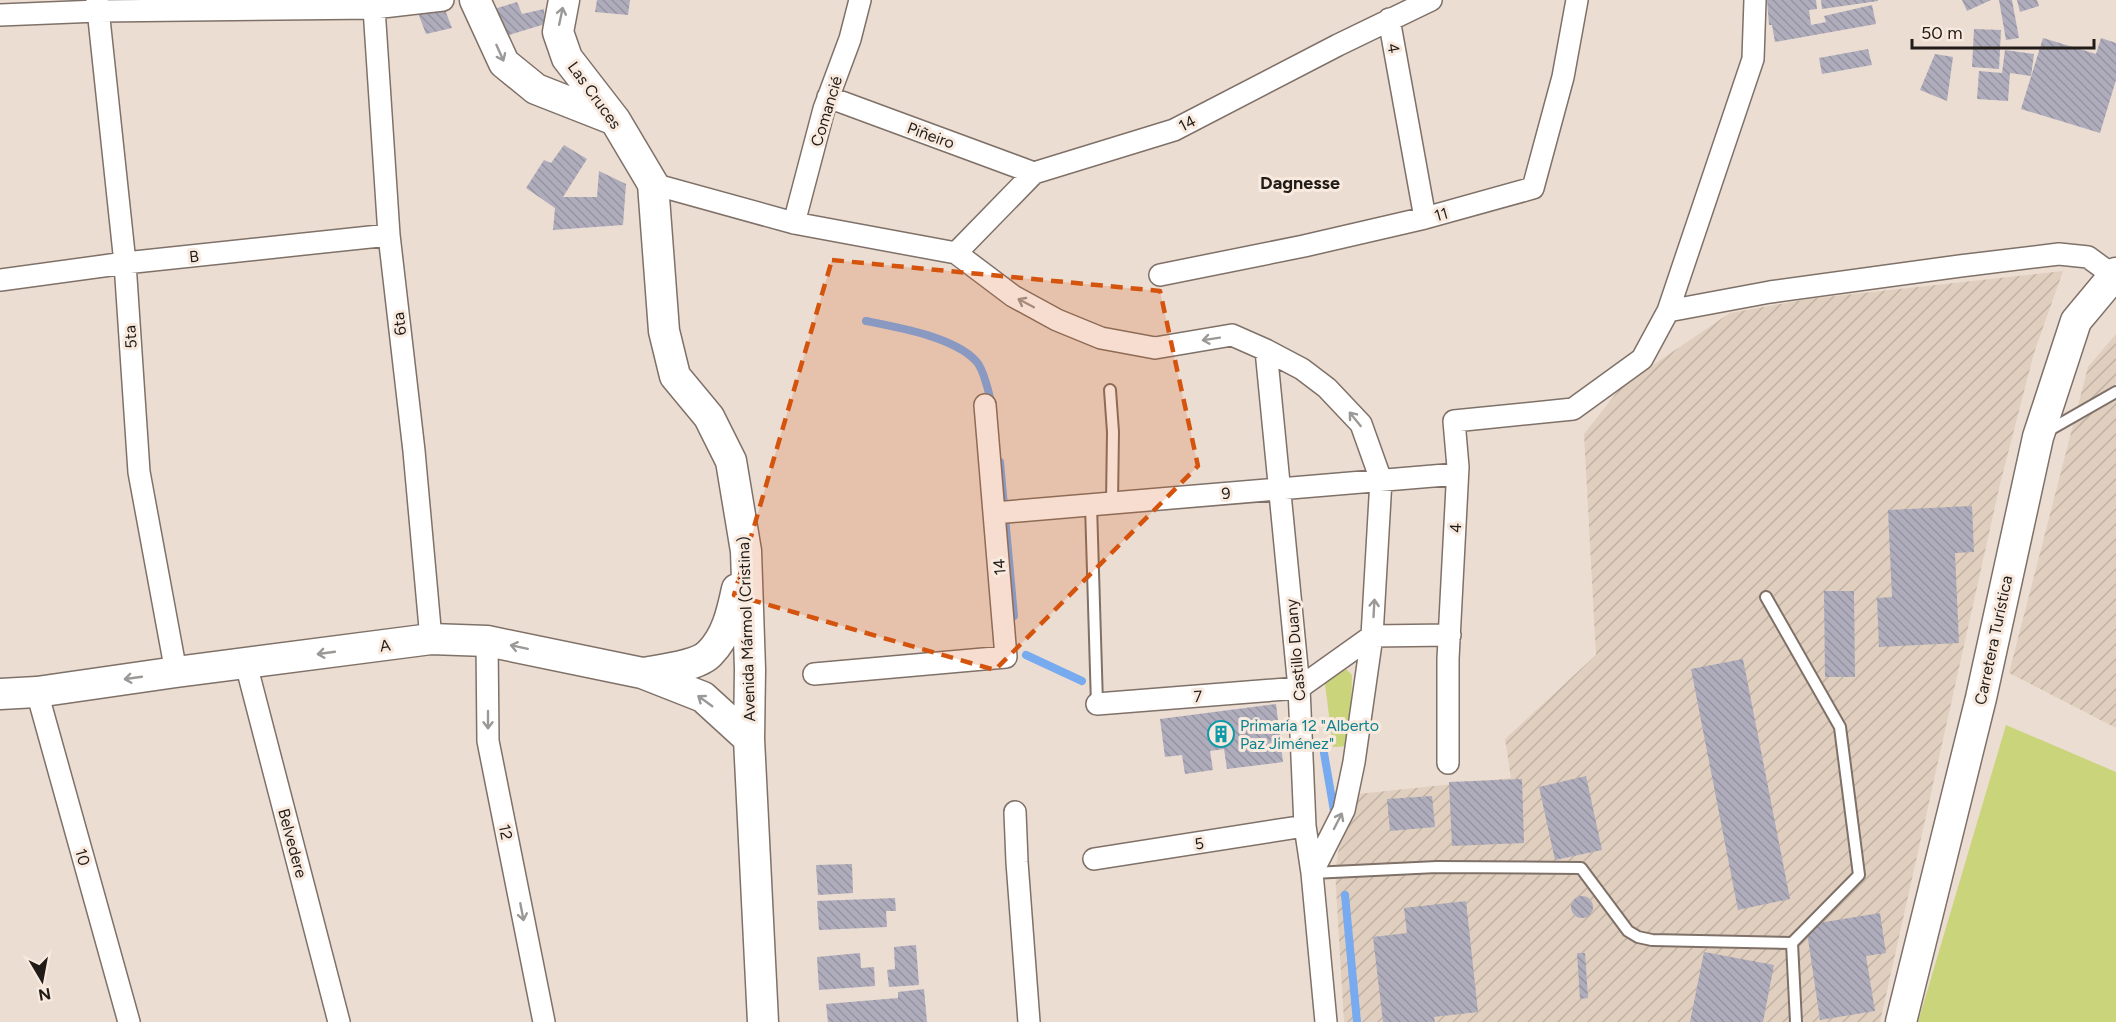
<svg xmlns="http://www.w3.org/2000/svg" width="2116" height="1022" font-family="Figtree,sans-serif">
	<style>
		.industrial { fill: url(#industrial-furrows) }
		.green { fill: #cad47b }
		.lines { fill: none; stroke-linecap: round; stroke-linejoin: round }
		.stream { stroke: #77aaef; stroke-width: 8 }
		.building { fill: url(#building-back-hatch) }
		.service-casing { stroke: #7f7168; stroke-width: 14 }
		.minor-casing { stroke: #7f7168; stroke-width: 24 }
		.secondary-casing { stroke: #7f7168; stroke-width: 33 }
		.service { stroke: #fff; stroke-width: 10 }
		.minor { stroke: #fff; stroke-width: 21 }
		.secondary { stroke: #fff; stroke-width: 30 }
		.oneway { stroke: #9b9997 }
		.marked { fill: #d4530d; fill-opacity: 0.2; stroke: #d4530d; stroke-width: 4.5; stroke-dasharray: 12 8; stroke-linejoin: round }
		.labels { text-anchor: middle; stroke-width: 6; stroke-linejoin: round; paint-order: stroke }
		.street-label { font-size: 16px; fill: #211c18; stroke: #f9eadf }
		.culture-label { font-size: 16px; fill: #0d838f; stroke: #f9eadf; text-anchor: start }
		.neighbourhood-label { font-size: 18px; font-weight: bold; fill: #211c18; stroke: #f9eadf }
	</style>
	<defs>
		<pattern id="industrial-furrows" width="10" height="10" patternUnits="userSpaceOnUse" patternTransform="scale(1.5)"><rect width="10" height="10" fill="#e0cfbf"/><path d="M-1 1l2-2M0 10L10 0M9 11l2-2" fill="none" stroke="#c0b1a3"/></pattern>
		<pattern id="building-back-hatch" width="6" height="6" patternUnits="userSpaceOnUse" patternTransform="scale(1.5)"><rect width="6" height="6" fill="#afacbc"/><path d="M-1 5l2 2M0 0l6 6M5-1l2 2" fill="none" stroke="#9693a1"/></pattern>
	</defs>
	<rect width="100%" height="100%" fill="#ecddd2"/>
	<path class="industrial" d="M2063 271 2034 353 2000 484 1880 1022H1344L1335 871 1348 795 1511 778 1505 739 1596 655 1584 434 1622 386 1730 313 1808 299Z
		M2116 334V728L2009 673 2088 367Z"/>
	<path class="green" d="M1341 667 1346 669 1352 675 1350 746 1333 747 1324 676Z
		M2006 725 2116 772V1022H1918Z"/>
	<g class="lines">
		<path class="stream" d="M866 321C897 327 954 337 976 361 983 368 990 395 991 405
			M1000 462 1014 616
			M1026 655 1082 681
			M1324 753 1334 811
			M1345 895 1357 1022"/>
	</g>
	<path class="building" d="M597 0H630L628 15 595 12Z
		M1767 0H1816L1817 9 1809 10 1811 25 1826 22 1824 16 1872 5 1876 24 1775 42 1772 25H1769Z
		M1821 0H1878V1L1822 9Z
		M1962 0H1991L1967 11Z
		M1999 0H2012L2019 38 2006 40Z
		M2017 0H2037L2039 6 2020 12Z
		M517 2 522 14 544 9 545 24 509 35 494 9Z
		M445 10 452 28 426 34 418 13Z
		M1974 29 2001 30 1999 69 1972 67Z
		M2043 38 2096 54 2101 38 2116 43V80L2100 133 2021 109Z
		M1868 49 1872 65 1822 74 1819 58Z
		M2005 50 2034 54 2031 76 2010 73 2008 101 1977 99 1979 71 2002 73Z
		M1935 54 1953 57 1947 101 1920 90Z
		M564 145 587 159 563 197H597L599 171 626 184 623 225 553 230 555 208 526 188 544 160 551 163Z
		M1972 506 1974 552 1955 553 1959 643 1879 647 1877 598 1892 597 1888 510Z
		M1824 591H1854L1855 677H1825Z
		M1743 659 1790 899 1738 910 1691 669Z
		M1276 704 1283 762 1227 769 1224 749 1210 751 1213 770 1185 774 1182 755 1165 757 1160 719Z
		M1586 776 1602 850 1555 860 1539 787Z
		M1522 779 1524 843 1452 846 1449 782Z
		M1432 796 1435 827 1390 831 1387 799Z
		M852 864 853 893 818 895 816 865Z
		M1571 907a11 11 0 1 1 22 0a11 11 0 1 1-22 0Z
		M895 898 896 911H886L887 927 819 930 817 901Z
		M1466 901 1478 1012 1434 1017 1435 1022H1383L1373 937 1407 933 1404 908Z
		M1880 913 1886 953 1866 956 1875 1011 1820 1020 1806 925Z
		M916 945 919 985 889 987 887 970 895 969 894 947Z
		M1704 952 1774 965 1763 1022H1690Z
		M860 953 861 968 874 967 875 986 819 990 817 957Z
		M1577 953H1585L1588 998 1580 999Z
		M924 989 927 1022H828L826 1004 898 998V992Z"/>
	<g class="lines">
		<defs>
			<path id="service" d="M1110 390 1113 432 1112 503
				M2046 432 2116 392
				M1091 505 1097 704
				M1766 597 1840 727 1859 875 1792 943
				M1312 873 1437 867 1581 868 1628 931 1638 937 1652 940 1792 943 1796 1022"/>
			<path id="minor" d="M97 0 125 263 139 472 176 672
				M374 8 389 235 414 451 431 639
				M0 15 98 11 374 8 443 0
				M1389 19 1425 218
				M828 97 1034 173
				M653 184 794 223 956 253 1013 296 1057 320 1101 338 1155 348 1232 335 1266 350 1302 369 1327 388 1361 424 1381 480 1372 636 1354 762 1344 810 1312 873
				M794 223 824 109 850 39 860 0
				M956 253 1034 173 1174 130 1338 45 1431 0
				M1160 275 1304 246 1425 218 1533 188 1563 77 1577 0
				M0 280 125 263 389 235
				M1668 311 1753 59 1755 0
				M1266 350 1299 688 1305 826 1312 873 1326 1022
				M994 513 1457 474
				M487 641 488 741 544 1022
				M246 664 339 1022
				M814 674 1006 657 985 405
				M37 692 129 1022
				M1097 704 1299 688 1372 636 1450 635
				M1448 763V659L1458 467 1454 421 1573 409 1642 359 1668 311 1770 292 1960 266 2059 254 2088 257 2114 276
				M1015 812 1017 862 1029 1022
				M1094 859 1305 826"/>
			<path id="secondary" d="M475 0 504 63 536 89 615 120
				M564 0 558 32 567 58 615 120 653 184 664 331 675 376 709 417 731 461 746 551 750 669 749 739 763 1022
				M643 673C660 670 699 666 710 653 727 636 732 612 737 589
				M0 694 37 692 176 672 431 639 487 641 642 673 703 697 749 739
				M1901 1022 1981 698 2038 437 2076 321 2116 273"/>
		</defs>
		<use href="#service" class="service-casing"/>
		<use href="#minor" class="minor-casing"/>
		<use href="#secondary" class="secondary-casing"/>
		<use href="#service" class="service"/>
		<use href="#minor" class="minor"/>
		<use href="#secondary" class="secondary"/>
	</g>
	<defs><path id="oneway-shaft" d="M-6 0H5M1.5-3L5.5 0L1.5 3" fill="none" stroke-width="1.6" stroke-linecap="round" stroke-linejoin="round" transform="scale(1.5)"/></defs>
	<g class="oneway">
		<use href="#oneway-shaft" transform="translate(561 16) rotate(-78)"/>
		<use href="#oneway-shaft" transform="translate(500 53) rotate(66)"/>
		<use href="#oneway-shaft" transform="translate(1026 303) rotate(-152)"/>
		<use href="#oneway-shaft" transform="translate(1211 339) rotate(171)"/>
		<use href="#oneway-shaft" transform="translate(1355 419) rotate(-129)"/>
		<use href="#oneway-shaft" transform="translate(1374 608) rotate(-87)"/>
		<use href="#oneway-shaft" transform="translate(519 647) rotate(-168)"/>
		<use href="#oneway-shaft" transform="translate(326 653) rotate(172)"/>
		<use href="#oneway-shaft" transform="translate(133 678) rotate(172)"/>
		<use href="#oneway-shaft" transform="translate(705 701) rotate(-144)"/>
		<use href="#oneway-shaft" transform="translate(488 720) rotate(90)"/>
		<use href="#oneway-shaft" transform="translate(1338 821) rotate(-63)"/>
		<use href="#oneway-shaft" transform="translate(522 912) rotate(79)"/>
	</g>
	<path class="marked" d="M832 260 1160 291 1198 466 995 670 734 595Z"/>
	<defs>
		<symbol id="building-ring" viewBox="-11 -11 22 22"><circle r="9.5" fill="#f9eadf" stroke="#0f9aa8" stroke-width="1.5"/><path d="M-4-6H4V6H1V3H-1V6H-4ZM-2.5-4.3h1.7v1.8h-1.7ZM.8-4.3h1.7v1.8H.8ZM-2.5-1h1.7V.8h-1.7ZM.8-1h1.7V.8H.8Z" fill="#0f9aa8"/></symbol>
	</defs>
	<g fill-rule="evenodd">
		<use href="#building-ring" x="1206" y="719" width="30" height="30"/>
	</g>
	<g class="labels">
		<g class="street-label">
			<text transform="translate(1394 48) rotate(80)" y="6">4</text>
			<text transform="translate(595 95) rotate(54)" y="6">Las Cruces</text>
			<text transform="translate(826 111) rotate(-73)" y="6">Comancié</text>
			<text transform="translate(1187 123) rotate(-27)" y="6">14</text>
			<text transform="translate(931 135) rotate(20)" y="6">Piñeiro</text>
			<text transform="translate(1441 214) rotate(-16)" y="6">11</text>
			<text transform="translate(194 256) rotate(-6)" y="6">B</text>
			<text transform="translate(399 324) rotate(-97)" y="6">6ta</text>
			<text transform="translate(130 337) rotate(-94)" y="6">5ta</text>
			<text transform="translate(1226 493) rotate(-5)" y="6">9</text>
			<text transform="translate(1455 528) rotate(-87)" y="6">4</text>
			<text transform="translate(999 567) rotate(-95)" y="6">14</text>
			<text transform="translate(746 629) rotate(-92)" y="6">Avenida Mármol (Cristina)</text>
			<text transform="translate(1993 640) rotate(-78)" y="6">Carretera Turística</text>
			<text transform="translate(385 645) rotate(-8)" y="6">A</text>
			<text transform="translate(1295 650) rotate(-95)" y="6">Castillo Duany</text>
			<text transform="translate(1198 696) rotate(-5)" y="6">7</text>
			<text transform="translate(506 832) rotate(79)" y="6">12</text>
			<text transform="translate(293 843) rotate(75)" y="6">Belvedere</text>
			<text transform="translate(1199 843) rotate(-9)" y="6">5</text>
			<text transform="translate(83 857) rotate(74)" y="6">10</text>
		</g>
		<g class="culture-label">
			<text x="1240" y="731">Primaria 12 "Alberto<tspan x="1240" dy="18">Paz Jiménez"</tspan></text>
		</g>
		<g class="neighbourhood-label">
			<text x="1300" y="189">Dagnesse</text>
		</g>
	</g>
	<g transform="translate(42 980) rotate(170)" stroke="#f9eadf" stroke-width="4.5" paint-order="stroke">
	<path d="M0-4.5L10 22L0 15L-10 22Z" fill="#211c18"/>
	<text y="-9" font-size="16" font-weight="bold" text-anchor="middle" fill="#211c18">N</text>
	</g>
	<path d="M1912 39v9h182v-9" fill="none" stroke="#211c18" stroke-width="3"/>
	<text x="1921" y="39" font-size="18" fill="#211c18" stroke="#f9eadf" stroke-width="4.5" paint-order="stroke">50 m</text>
</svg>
